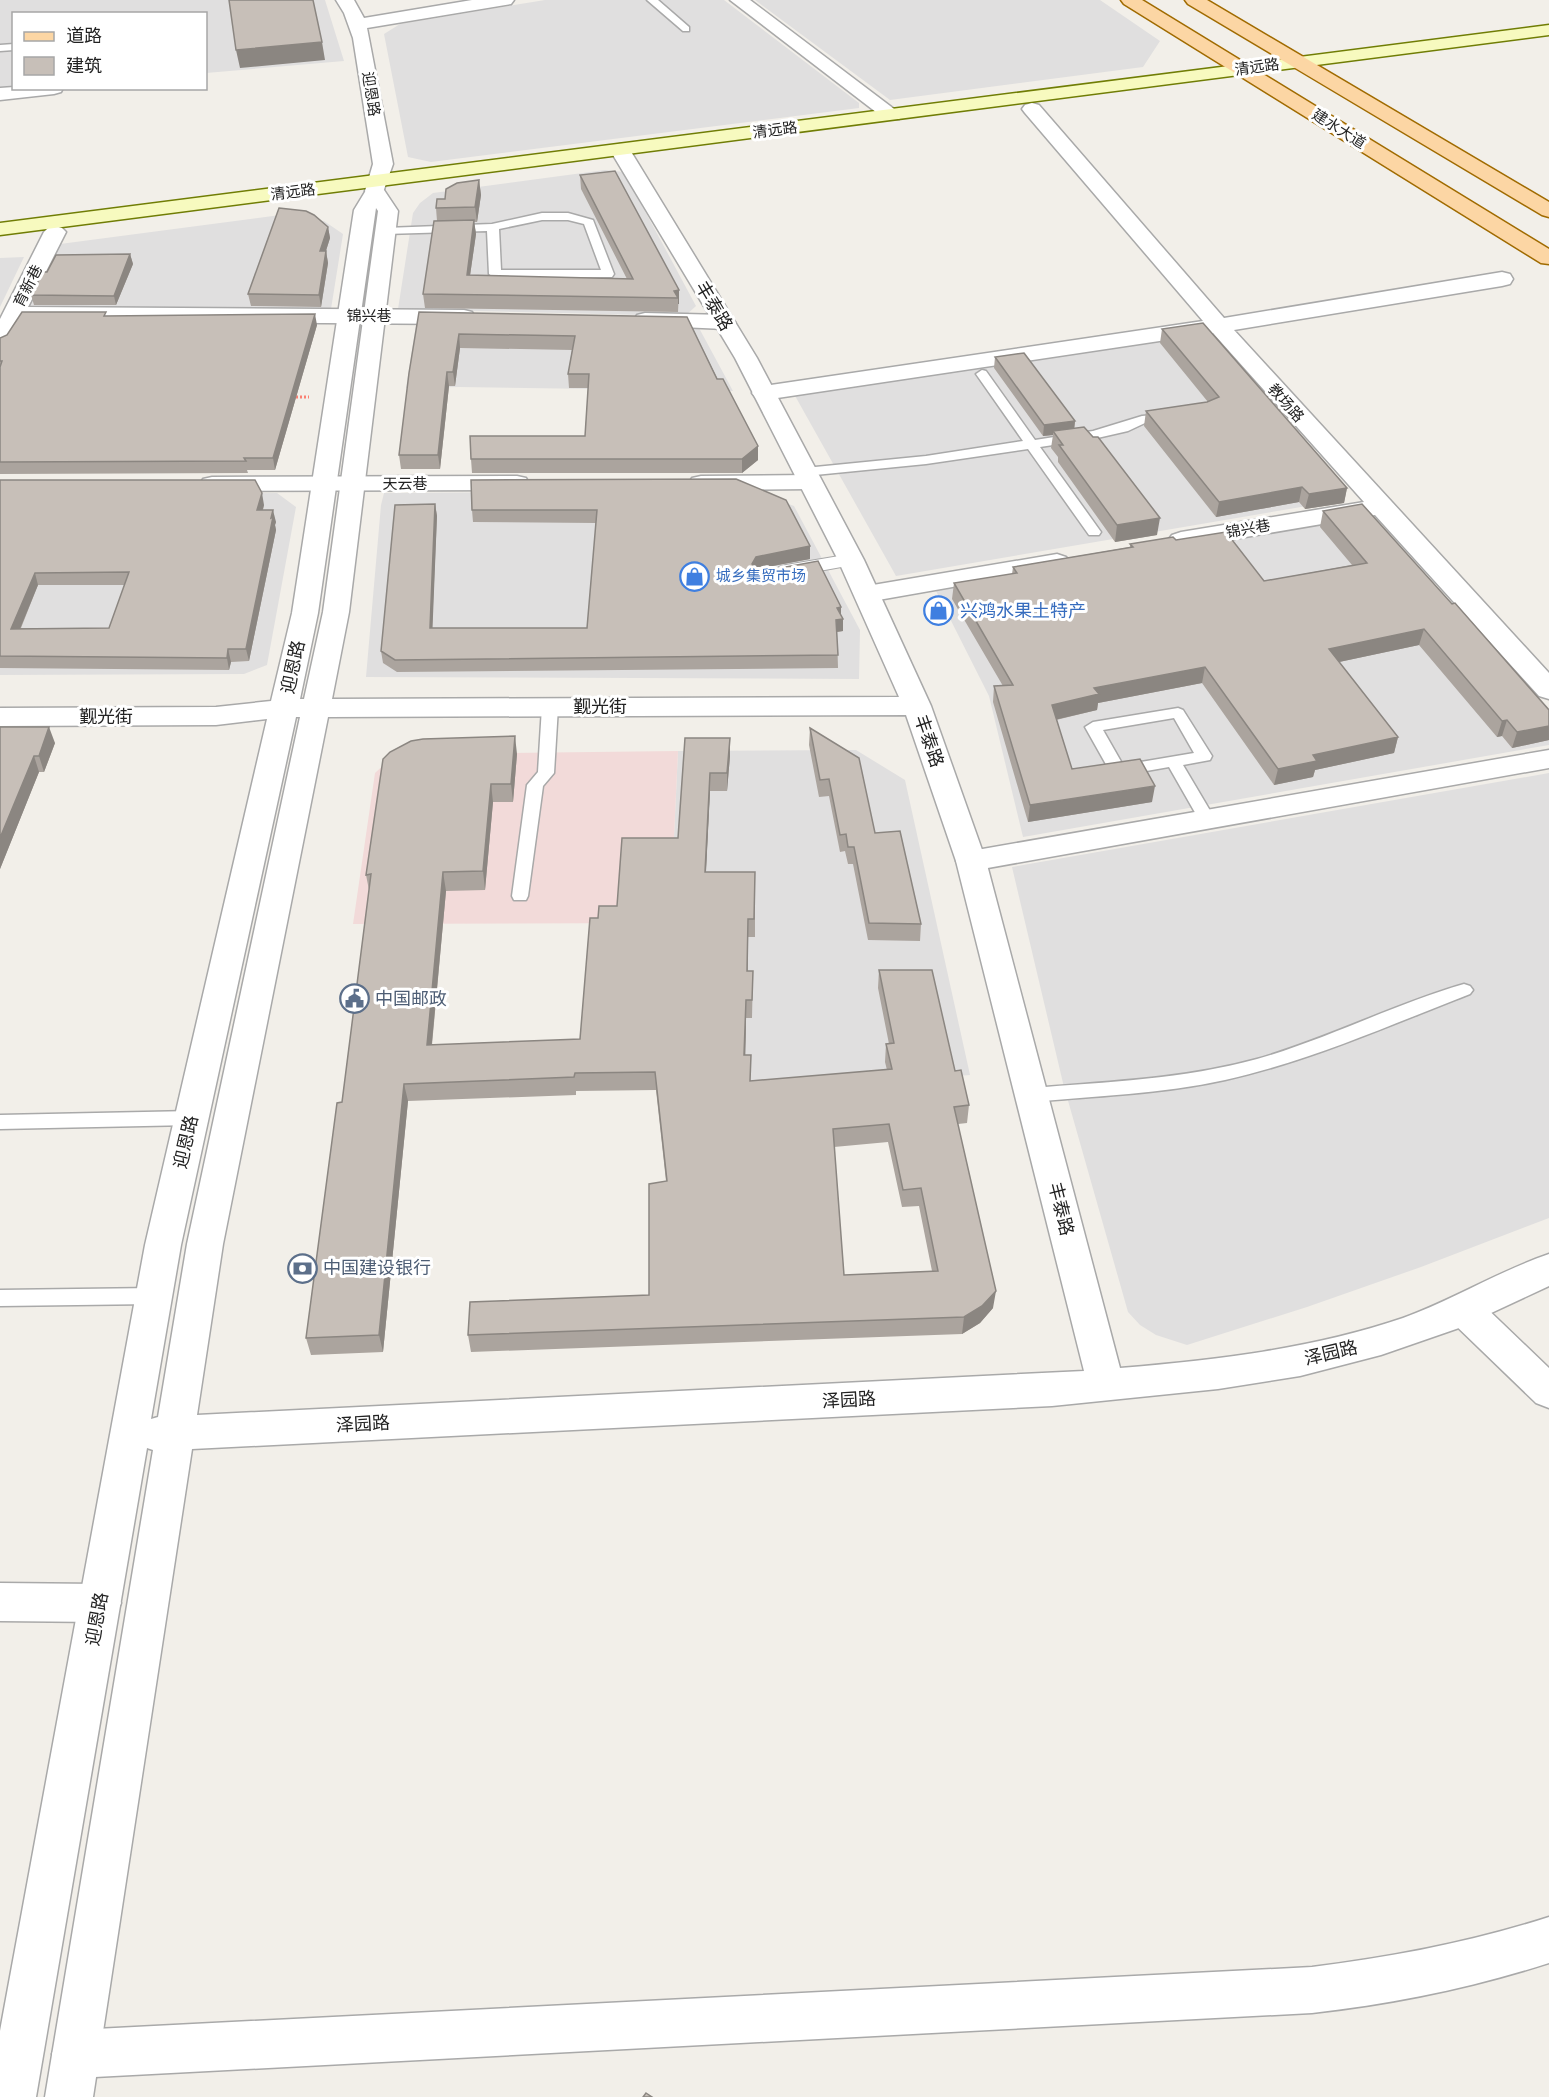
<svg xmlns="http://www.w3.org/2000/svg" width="1549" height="2097" font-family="Raleway,'Noto Sans SC',sans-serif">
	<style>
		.residential { fill: #e0dfdf }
		.commercial { fill: #f2dad9 }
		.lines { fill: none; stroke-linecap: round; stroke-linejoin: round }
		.service-casing { stroke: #a9a9a9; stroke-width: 3 }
		.pedestrian-casing { stroke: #a9a9a9; stroke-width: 2 }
		.minor-casing { stroke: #a9a9a9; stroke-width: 3 }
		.tertiary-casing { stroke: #a9a9a9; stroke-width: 3 }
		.secondary-casing { stroke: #707d05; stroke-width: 3 }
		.primary-casing { stroke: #a06b00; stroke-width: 3 }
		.path { stroke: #fa8072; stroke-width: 3; stroke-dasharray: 2 2; stroke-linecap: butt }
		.service { fill: #fff; fill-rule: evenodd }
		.pedestrian { fill: #fff; fill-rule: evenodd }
		.minor { fill: #fff; fill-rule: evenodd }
		.tertiary { fill: #fff; fill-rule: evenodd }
		.secondary { fill: #f7fabf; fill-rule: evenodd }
		.primary { fill: #fcd6a4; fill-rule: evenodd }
		.wall { fill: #aba49e; fill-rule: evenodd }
		.shaded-wall { fill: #8b8681 }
		.building { fill: #c7bfb8; stroke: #8b8681; stroke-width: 1.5; fill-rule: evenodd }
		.labels { text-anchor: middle; stroke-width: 6; stroke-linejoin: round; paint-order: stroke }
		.far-street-label { font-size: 15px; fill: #222; stroke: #fff }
		.far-shop-label { font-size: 15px; fill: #366cbe; stroke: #fff; text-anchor: start }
		.street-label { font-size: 18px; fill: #222; stroke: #fff }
		.shop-label { font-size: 18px; fill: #366cbe; stroke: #fff; text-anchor: start }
		.service-label { font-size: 18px; fill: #4e5e75; stroke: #fff; text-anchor: start }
	</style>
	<rect width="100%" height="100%" fill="#f2efe9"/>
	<path class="residential" d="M0 0H325L344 61 206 73V14H14V88L0 91Z
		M545 0H724L859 103V108L431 162 408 157 384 34 400 24Z
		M755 0H1100L1160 41 1143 67 890 100Z
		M605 170 624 172 696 306 685 316 398 309 413 213 420 203 433 193Z
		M288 214 324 221 343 234 331 309H25L28 308 60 244Z
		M24 257 0 307V258Z
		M416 325 699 328 733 391 459 387 406 388Z
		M1201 333 1342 500 896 576 794 394Z
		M753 491 794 506 860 630 859 679 366 677 381 505 384 493Z
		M277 493 296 507 267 665 244 674 0 675V495Z
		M1373 515 1549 712V745L1023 837 989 696 936 591Z
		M856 750 905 780 970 1075 693 1098 670 923 678 751Z
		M1549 773V1218L1421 1267 1307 1307 1187 1345 1156 1335 1140 1325 1128 1312 1063 1083 1012 867Z"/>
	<path class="commercial" d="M678 751 670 923 353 924 375 773 388 761 412 754Z"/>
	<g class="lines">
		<defs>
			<path id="service" d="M647 0H658L689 27V31H683Z
				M14 44V50L0 51V45Z
				M542 213H568L593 220 614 274 612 277 495 278 489 274 487 231 385 234 379 231 385 228 492 224ZM542 220H568L584 224 601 270H501L499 229Z
				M982 370 986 371 1035 440 1093 431 1142 416 1175 413 1176 416 1175 419 1145 423 1128 431 1093 439 1040 447 1101 532 1099 535H1089L1028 449 926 464 805 476 798 472 805 468 926 456 1023 441 976 374Z
				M550 702 558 707 554 773 543 786 528 896 526 900H514L512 896 527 785 538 772 542 707Z
				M1178 708 1183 710 1212 756 1210 760 1183 765 1215 819 1213 823H1201L1169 767 1118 776 1112 775 1085 727 1093 722ZM1174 718 1194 753 1123 765 1103 730Z
				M1464 984 1470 986 1473 990 1470 994C1390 1025 1310 1061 1225 1080 1162 1094 1096 1096 1031 1102L1025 1100 1022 1095 1025 1090 1031 1088C1107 1082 1184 1079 1257 1059 1328 1039 1394 1004 1464 984Z
				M192 1111 199 1113 201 1118 199 1123 192 1125 0 1129V1115Z
				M154 1288 161 1290 164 1296 161 1302 154 1304 0 1306V1290Z"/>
			<path id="pedestrian" d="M851 554 858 556 861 560 858 564 786 577 779 575 776 571 779 567 786 565Z"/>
			<path id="minor" d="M336 0H354L364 18 472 0H514L511 4 367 28 393 164 382 195H368L365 191 373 164 353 38 344 13Z
				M730 0H750L902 115 899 119H885Z
				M14 87V88H63L61 92 54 94 0 100V88Z
				M1032 103 1039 105 1224 318 1502 272 1510 274 1513 279 1510 284 1502 286 1234 330 1549 673V699L1539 696 1375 515 1181 548 1172 545 1168 540 1172 535 1181 532 1364 502 1213 333 764 400 756 398 752 393 756 388 764 386 1203 321 1025 113 1022 109 1025 105Z
				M55 226 62 228 66 232 28 307 464 310 472 312 475 317 472 322 464 324 21 321 8 346 0 348V319L44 232 48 228Z
				M645 313 724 315 732 317 735 322 732 327 724 329 637 325 634 320 637 315Z
				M810 475 819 477 822 482 819 487 810 489 701 490 692 488 689 483 692 478 701 476Z
				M517 476 526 478 529 483 526 488 517 490 212 491 203 489 200 484 203 479 212 477Z
				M1057 554 1066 557 1070 562 1066 567 867 602 858 600 854 594 858 588 867 586Z
				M1549 750V768L971 871 960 868 956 861 960 854 971 851Z
				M1464 1295 1477 1299 1549 1368V1408L1536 1403 1451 1321 1446 1310 1451 1299Z
				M0 1583 100 1584 115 1590 121 1603 115 1616 100 1622 0 1621Z
				M1549 1917V1963C1471 1988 1393 2004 1312 2013L76 2078 59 2071 52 2054 59 2037 76 2030 1312 1967C1393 1957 1471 1942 1549 1917Z"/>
			<path id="tertiary" d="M620 144 627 146 630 150 757 358 864 560 931 706 986 861 1120 1368C1215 1360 1312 1349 1403 1318 1453 1300 1499 1271 1549 1254V1286L1459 1328 1381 1355 1300 1376 1218 1389 1052 1406 192 1449 93 2097H45L153 1450 147 1448 36 2097H0V2031L145 1245 267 719 216 725 0 726V708L216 707 271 701 292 613 354 210 368 187H382L398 211 349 612 332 699 899 697 838 560 735 358 610 150 613 146ZM376 208 378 211 323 612 304 699H300L318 613ZM906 715 956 861 1084 1371 197 1415 223 1244 328 717ZM296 717H300L187 1244 158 1417 151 1419 181 1245Z"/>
			<path id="secondary" d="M1549 25V35L0 235V223Z"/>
			<path id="primary" d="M1121 0H1142L1549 249V264L1541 263 1124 4Z
				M1185 0H1207L1549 202V217L1542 215 1188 4Z"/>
		</defs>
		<use href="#service" class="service-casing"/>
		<use href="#pedestrian" class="pedestrian-casing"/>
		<use href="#minor" class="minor-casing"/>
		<use href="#tertiary" class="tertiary-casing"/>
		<use href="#secondary" class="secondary-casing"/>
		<use href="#primary" class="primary-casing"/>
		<path class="path" d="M292 397H309"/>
		<use href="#service" class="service"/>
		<use href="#pedestrian" class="pedestrian"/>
		<use href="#minor" class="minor"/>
		<use href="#tertiary" class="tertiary"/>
		<use href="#secondary" class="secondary"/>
		<use href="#primary" class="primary"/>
	</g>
	<path class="wall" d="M580 175 679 290 678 312 425 308 423 294 437 221 436 208 445 199 479 180 481 195 477 222H474L476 234 470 276 627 279 581 189Z
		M328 227 330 238 326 251 328 263 321 307 251 306 248 294Z
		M130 254 133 264 116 305H34L31 295 47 272Z
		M419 312 687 317 758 460 742 473H472L471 459 585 436 588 388H569L568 374 572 350 460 348 455 386H449L440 469H401L399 455Z
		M107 316 317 325 275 470H247L248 473 0 474V338Z
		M1162 329 1347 488 1344 503 1305 509 1299 502 1216 517 1144 426 1146 411 1208 402 1160 343Z
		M995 357 1075 421 1074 428 1157 535 1115 542 1058 462V457L1051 448 1053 435 1043 436 994 368Z
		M0 480 264 505 263 510 276 522 275 525 276 530 249 661 231 662 229 670 0 668ZM38 585H125L109 628H21Z
		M471 480 810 546V559L756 569 841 615 843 619V631L837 632 838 668 397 672 383 663 381 651 435 504 437 516 432 628H587L596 523 473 522 472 510Z
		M1323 511 1452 604 1549 710V740L1512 748 1502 736 1497 737 1419 645 1339 662 1398 737 1394 753 1315 770 1313 777 1274 785 1202 683 1098 703 1097 710 1056 720 1072 769 1152 802 1028 822 993 702 994 686H1003L952 599 954 583 1012 574 1013 567 1130 547V544L1176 540 1264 581 1352 565 1320 527Z
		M0 727 55 743 44 772H39L0 869Z
		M810 728 875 833 921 924 920 941 868 940 853 864H848L845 851 840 852 829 796 819 797 809 745Z
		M685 738 730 756 727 791H710L706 872H755V937H748V971H753L752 1018H746L745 1055 750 1081 887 1070 885 1062 886 1044H889L878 988 879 970 955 1071 969 1105 967 1123 958 1124 993 1308 980 1323 962 1334 471 1352 468 1335 649 1295 666 1181 656 1090 576 1091V1095L408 1101 383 1352 311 1355 306 1338 342 1102 369 890 366 875 517 754 513 802H493L485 890 446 891 432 1045 580 1039 598 918 617 906 678 838ZM888 1142 902 1207 919 1206 932 1271 844 1275 834 1147Z"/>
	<path class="shaded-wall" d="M322 42 325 60 240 68 236 50Z
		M479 180 481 195 477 222 475 207Z
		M474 220 476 234 468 289 467 275Z
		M328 227 330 238 322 263 320 251Z
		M326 251 328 263 321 307 319 295Z
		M130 254 133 264 116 305 114 296Z
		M679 290V304H678V298L674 291Z
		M315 314 317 325 275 470 273 458Z
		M459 334 460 348 455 386 453 372Z
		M447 372 449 386 440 469 438 455Z
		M1075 421 1074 432 1053 431V435L1043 436 1044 425Z
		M758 446V460L742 473V459Z
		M1302 487 1299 502 1216 517 1219 502Z
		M1347 488 1344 503 1305 509 1309 494Z
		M262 493 264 505 259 522 257 510Z
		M435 504 437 516 432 641 430 628Z
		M273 510 276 522 275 525 276 530 249 661 246 649Z
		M1160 518 1157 535 1115 542 1117 525Z
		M810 546V559L756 569 752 564 756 557Z
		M35 573 38 585 15 641 11 629Z
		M841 607V619H843V631L836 632 837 608Z
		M1424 629 1419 645 1325 665 1329 649Z
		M228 649 231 662 229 670 227 658Z
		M1205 667 1202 683 1098 703 1097 710 1050 721 1052 705 1094 688Z
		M1507 720 1502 736 1497 737 1502 721Z
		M1549 726V740L1512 748 1517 732Z
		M49 727 55 743 44 772 39 756Z
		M515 736 517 754 513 802 511 784Z
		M1398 737 1394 753 1315 770 1313 777 1274 785 1278 769 1313 755Z
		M730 738V756L727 791V773Z
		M34 756 39 772 0 869V838Z
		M710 773V791L705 890V872Z
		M491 784 493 802 485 890 483 871Z
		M1155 786 1152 802 1028 822 1030 805Z
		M443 872 446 891 430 1063 427 1045Z
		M746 1000V1018L745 1073 744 1055Z
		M404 1084 408 1101 383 1352 379 1335Z
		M996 1291 993 1308 980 1323 962 1334 964 1317Z"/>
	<path class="building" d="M229 0H313L322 42 236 50Z
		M615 171 679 290 674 291 678 298 423 294 434 221 474 220 467 275 633 279 580 175Z
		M479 180 475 207 436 208 437 199H445L446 189 457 183Z
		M279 208 306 211 314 215 328 227 320 251H326L319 295 248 294Z
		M130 254 114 296 31 295 43 272H47L56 255Z
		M22 312H106L104 316 315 314 273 458H244L246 461 0 462V367L2 361H0V338L7 335Z
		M419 312 687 317 717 379H723L758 446 742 459H471L470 436H585L589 374H568L575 336 459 334 453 372H447L438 455H399L409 373Z
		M1203 323 1347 488 1309 494 1302 487 1219 502 1146 411 1207 402 1219 397 1162 329Z
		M1024 353 1075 421 1044 425 995 357Z
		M1084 427 1093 437H1098L1160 518 1117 525 1059 445H1063L1053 431Z
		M736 479 786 500 810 546 756 557 752 564 756 569 764 571 818 561 841 607 837 608 843 619 836 620 838 655 395 660 381 651 395 505 435 504 430 628H587L597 510H472L471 480Z
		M0 480H255L262 493 257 510H273L271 518 273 517 246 649H228L227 658 0 656ZM129 572 109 628 11 629 35 573Z
		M1362 504 1452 604 1455 603 1549 710V726L1517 732 1507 720 1502 721 1424 629 1329 649 1398 737 1313 755 1317 761 1278 769 1205 667 1094 688 1099 694 1052 705 1072 769 1140 759 1155 786 1030 805 994 686 1013 685 954 583 1017 573 1013 567 1133 547 1130 544 1173 537 1176 540 1226 532 1264 581 1367 563 1323 511Z
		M0 727H49L39 756H34L0 838Z
		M810 728 859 758 875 833 900 831 921 924 869 923 854 847H848L846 834 840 835 829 779 820 780Z
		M515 736 511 784H491L483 871 443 872 427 1045 580 1039 590 918H598L599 906H617L622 838H678L685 738H730L727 773H710L705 872H755L754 919H748L747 971H753L752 1000H746L744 1055H751L750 1081 892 1069 886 1044 894 1043 879 970H932L955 1071 961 1070 969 1105 954 1107 996 1291 982 1306 964 1317 468 1335 470 1302 649 1295V1184L667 1181 655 1072 575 1073 574 1077 404 1084 379 1335 306 1338 337 1103 342 1102 371 874 366 875 383 759 390 752 411 741 423 739ZM889 1124 903 1190 921 1188 938 1271 844 1275 833 1129Z
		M646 2093 652 2097H643Z"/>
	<defs>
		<symbol id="shop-ring" viewBox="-11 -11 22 22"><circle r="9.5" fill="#fff" stroke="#3f7fe0" stroke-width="1.5"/><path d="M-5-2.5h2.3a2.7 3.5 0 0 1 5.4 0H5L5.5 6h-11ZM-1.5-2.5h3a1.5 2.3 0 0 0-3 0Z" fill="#3f7fe0"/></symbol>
		<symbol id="civic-ring" viewBox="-11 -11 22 22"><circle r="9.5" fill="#fff" stroke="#5c6f8a" stroke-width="1.5"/><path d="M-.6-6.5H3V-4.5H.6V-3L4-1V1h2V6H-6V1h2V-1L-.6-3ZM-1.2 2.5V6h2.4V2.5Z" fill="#5c6f8a"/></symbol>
		<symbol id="bank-ring" viewBox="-11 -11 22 22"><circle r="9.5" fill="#fff" stroke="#5c6f8a" stroke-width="1.5"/><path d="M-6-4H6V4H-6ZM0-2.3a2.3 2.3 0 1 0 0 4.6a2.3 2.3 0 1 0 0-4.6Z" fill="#5c6f8a"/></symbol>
	</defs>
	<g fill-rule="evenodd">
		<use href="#shop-ring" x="678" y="560" width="33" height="33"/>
		<use href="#shop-ring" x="922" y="594" width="33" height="33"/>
		<use href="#civic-ring" x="338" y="982" width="33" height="33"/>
		<use href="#bank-ring" x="286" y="1252" width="33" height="33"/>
	</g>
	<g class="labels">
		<g class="far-street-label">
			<text transform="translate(1257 67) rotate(-8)" y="5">清远路</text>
			<text transform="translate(371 94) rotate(81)" y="5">迎恩路</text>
			<text transform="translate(1339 129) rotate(32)" y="5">建水大道</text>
			<text transform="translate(775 130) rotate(-7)" y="5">清远路</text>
			<text transform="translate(293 192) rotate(-7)" y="5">清远路</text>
			<text transform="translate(28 286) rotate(-63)" y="5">育新巷</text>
			<text x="369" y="321">锦兴巷</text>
			<text transform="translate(1286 403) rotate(48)" y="5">教场路</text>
			<text x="405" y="489">天云巷</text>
			<text transform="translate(1248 529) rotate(-10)" y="5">锦兴巷</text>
		</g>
		<g class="far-shop-label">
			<text x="716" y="581">城乡集贸市场</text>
		</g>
		<g class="street-label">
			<text transform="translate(714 306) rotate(59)" y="6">丰泰路</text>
			<text transform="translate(293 667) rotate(-78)" y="6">迎恩路</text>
			<text x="600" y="713">觐光街</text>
			<text x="106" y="723">觐光街</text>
			<text transform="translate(929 741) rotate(71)" y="6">丰泰路</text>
			<text transform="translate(186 1142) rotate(-77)" y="6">迎恩路</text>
			<text transform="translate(1061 1209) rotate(76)" y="6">丰泰路</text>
			<text transform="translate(1331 1353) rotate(-13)" y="6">泽园路</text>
			<text transform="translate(849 1400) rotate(-3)" y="6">泽园路</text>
			<text transform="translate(363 1424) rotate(-3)" y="6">泽园路</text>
			<text transform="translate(97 1619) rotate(-80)" y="6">迎恩路</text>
		</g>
		<g class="shop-label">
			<text x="960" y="617">兴鸿水果土特产</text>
		</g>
		<g class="service-label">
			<text x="375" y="1005">中国邮政</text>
			<text x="323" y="1274">中国建设银行</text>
		</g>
	</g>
	<rect x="12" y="12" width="195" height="78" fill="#ffffff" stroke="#a7a7a7" stroke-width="1.5"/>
	<rect x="24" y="32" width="30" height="9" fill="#fcd6a4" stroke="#a7a7a7" stroke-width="1.5"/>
	<text x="66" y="42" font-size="18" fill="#222222">道路</text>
	<rect x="24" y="57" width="30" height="18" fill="#c7bfb8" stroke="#a7a7a7" stroke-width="1.5"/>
	<text x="66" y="72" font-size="18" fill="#222222">建筑</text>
</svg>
